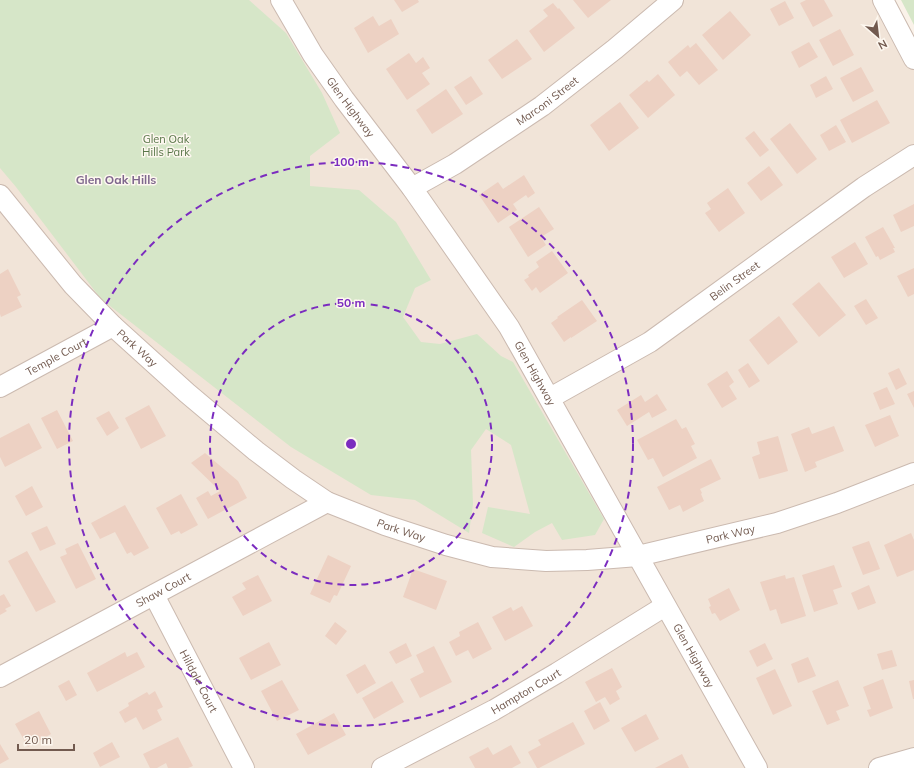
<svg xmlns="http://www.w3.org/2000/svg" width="914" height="768" font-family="Mulish,sans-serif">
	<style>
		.residential { fill: #f1e4d8 }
		.green { fill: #d6e6c8 }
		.building { fill: #edd1c3 }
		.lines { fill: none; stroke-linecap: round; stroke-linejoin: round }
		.minor-casing { stroke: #cbbab0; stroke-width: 22 }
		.minor { stroke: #fff; stroke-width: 20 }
		.ring { fill: none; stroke: #7b2cbf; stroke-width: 2; stroke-dasharray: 7 5 }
		.labels { text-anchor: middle; stroke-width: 3; stroke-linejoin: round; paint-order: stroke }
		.street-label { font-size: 11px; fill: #725a4f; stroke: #fdf7ef }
		.park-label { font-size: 11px; fill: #587648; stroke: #fdf7ef }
		.neighbourhood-label { font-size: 12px; font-weight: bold; fill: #7e678d; stroke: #fdf7ef }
		.centre { fill: #7b2cbf; stroke: #fdf7ef; stroke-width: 2 }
		.ring-label { font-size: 12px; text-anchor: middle; font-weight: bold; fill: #7b2cbf; stroke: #fdf7ef; stroke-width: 3; stroke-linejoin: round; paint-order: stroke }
	</style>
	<rect width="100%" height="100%" fill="#faf2e9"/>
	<path class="residential" d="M0 0H883L914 59V768H0Z"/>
	<path class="green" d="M0 0H249L286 33 322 93 340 133 310 156V186L359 190 396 222 431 280 415 288 403 317 421 342 440 344 477 334 501 356 513 362 604 519 595 535 562 540 552 523 535 532 514 547 482 533 488 507 530 514 511 445 486 429 471 450 473 504 469 533 415 500 371 495 291 447 101 299 16 187 0 168Z
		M901 0H914V25Z"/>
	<path class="building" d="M394 0H418L419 2 402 12Z
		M573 0H611L588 18Z
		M806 0H824L833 16 813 27 800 3Z
		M785 1 794 18 779 26 770 9Z
		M553 3 558 9 559 8 575 28 544 52 529 31 548 16 543 10Z
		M730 11 751 35 723 60 702 35Z
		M373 16 379 26 391 19 399 34 368 53 354 28Z
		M840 29 854 55 833 66 819 40Z
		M517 39 532 59 502 79 488 60Z
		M809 42 818 57 799 68 791 52Z
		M696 43 718 70 699 85 687 71 680 77 668 62 688 45 690 48Z
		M409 53 416 63 423 57 430 68 422 73 430 84 407 100 386 69Z
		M861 67 874 91 853 102 840 78Z
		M658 74 675 95 648 118 629 95 647 80 649 82Z
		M471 76 483 94 466 105 454 87Z
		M826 76 833 89 816 98 810 85Z
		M446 89 463 114 432 134 416 110Z
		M877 100 890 123 852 143 840 120Z
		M620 102 639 128 609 151 590 125Z
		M790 123 817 159 797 174 770 139Z
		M836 125 846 142 829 151 820 135Z
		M754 131 769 150 760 157 745 138Z
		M769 166 783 185 761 201 747 183Z
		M524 175 535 193 528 198 526 195 513 204 517 210 498 223 479 195 498 182 503 189Z
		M728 188 745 213 719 232 705 213 711 209 707 203Z
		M914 204V226L901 232 893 215Z
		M539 207 554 229 541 237 546 245 528 257 509 227Z
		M883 227 895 248H893L895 252 880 260 878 256 876 257 865 237Z
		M855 242 868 264 844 278 831 257Z
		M552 251 568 273 540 293 536 287 532 291 524 280 529 277 528 275 539 267 536 262Z
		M914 268V294L908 297 897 276Z
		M8 269 21 295 17 297 22 307 1 317 0 314V274Z
		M819 282 846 315 819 337 792 304Z
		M866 299 878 318 866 325 854 306Z
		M582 300 597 321 571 338V337L564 342 551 323 558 318 557 317Z
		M779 316 798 342 768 365 749 340Z
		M748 363 760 381 749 388 738 370Z
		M899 368 907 384 896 390 888 373Z
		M727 371 734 382 729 386 737 399 722 408 707 384Z
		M887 387 895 404 880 410 873 393Z
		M914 391V408L907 394Z
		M657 394 667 410 652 418 649 412 627 426 617 410 641 395 645 402Z
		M149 405 166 436 141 449 125 418Z
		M57 410 73 441 57 449 41 418Z
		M109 411 119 428 107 436 96 418Z
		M890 415 899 436 875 447 865 425Z
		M676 419 682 429 686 427 695 444 691 446 697 458 663 477 653 458 648 460 637 440Z
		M29 423 42 448 5 467 0 457V438Z
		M834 426 844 451 815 462 817 467 805 472 791 434 809 427 812 434Z
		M778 436 788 471 759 479 752 457 760 454 757 442Z
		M205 453 238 481 247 498 208 519 196 498 208 491 211 496 220 491 191 463Z
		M711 459 721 479 700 489 702 493 701 494 704 501 683 512 680 505 669 510 657 487Z
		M32 486 43 507 26 516 15 496Z
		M181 494 198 525 181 534 179 531 171 535 156 508Z
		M125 505 149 548 134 556 131 552 127 554 115 532 100 539 91 523Z
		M47 526 56 544 40 551 31 533Z
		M911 533 914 540V570L897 577 884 545Z
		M869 541 880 569 863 575 852 547Z
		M78 543 96 579 76 589 60 557 67 554 65 549Z
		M27 551 56 602 36 612 8 561Z
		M328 555 351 566 337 596 334 595 330 603 310 594Z
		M834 565 842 587 833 590 838 604 814 612 802 575Z
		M413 569 447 581 436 610 403 597Z
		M258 575 272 601 243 616 232 597 246 589 242 583Z
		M785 575 786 579 794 577 806 616 781 624 776 609 770 611 760 582Z
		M869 585 876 603 858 610 851 593Z
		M729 588 740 610 720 621 715 613 712 614 709 607 711 606 708 599Z
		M4 594 11 606 5 609 7 611 0 615V596Z
		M522 606 533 626 505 641 492 617 511 607 513 611Z
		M335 622 347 631 336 645 325 636Z
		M478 622 492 649 473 659 468 650 456 656 449 642 460 636 459 632Z
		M269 642 281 665 251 680 239 658Z
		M406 643 412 656 396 664 389 652Z
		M765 643 773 659 757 667 749 651Z
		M434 646 452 682 420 698 410 679 424 672 416 655Z
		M892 650 897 666 882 670 877 654Z
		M125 652 127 657 137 652 145 667 97 692 87 673Z
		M808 657 816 676 798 683 791 664Z
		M365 664 376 683 357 694 346 675Z
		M612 668 622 687 616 691 620 699 610 705 605 697 596 702 585 682Z
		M775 669 792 706 773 715 756 678Z
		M883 679 893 708 870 717 867 710 871 709 863 687Z
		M69 680 77 695 66 701 58 686Z
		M282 680 299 710 277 721 261 691Z
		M838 680 849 706 836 711 840 720 827 725 812 691Z
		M914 680V699H913L909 681Z
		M392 681 404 702 374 719 362 698Z
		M155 691 163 707 157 710 162 720 143 730 136 717 125 723 119 712 129 706 128 703 147 692 149 695Z
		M600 702 610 721 594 730 584 711Z
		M39 711 51 734 28 747 15 724Z
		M334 713 346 735 308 755 296 734Z
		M646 714 659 739 635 752 621 728Z
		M573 722 585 744 539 768H537L528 752 541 745 538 740Z
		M178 737 193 766 188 768H168L166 763 157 768H150L143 754Z
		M112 742 120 757 100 767 93 753Z
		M0 744 9 759 0 764Z
		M511 745 521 763 512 768H475L469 757 488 747 493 755Z
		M682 754 689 768H655Z"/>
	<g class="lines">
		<defs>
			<g id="minor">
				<path id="s1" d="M281 0 313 55 344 99 412 188 509 327 757 768"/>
				<path d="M883 0 914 59"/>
				<path id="s2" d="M412 188 455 164 542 106 615 49 673 0"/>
				<path id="s3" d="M0 195 73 285 113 326 187 393 256 451 293 479 327 502 385 525 446 545 492 557 546 561 587 560 638 556 777 523 837 503 914 473"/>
				<path id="s4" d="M0 387 113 326"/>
				<path id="s5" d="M550 398 650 342 864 187 914 155"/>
				<path id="s6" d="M154 595 244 768"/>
				<path id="s7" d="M0 677 327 502"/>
				<path id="s8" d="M382 768 494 710 557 673 665 606"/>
				<path d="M879 768 914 758"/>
			</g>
		</defs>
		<use href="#minor" class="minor-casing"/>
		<use href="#minor" class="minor"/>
	</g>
	<g class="ring">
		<circle cx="351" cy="444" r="141"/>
		<circle cx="351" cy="444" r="282"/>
	</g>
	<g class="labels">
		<g class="street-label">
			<text dy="4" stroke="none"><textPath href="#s2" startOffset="161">Marconi Street</textPath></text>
			<text dy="4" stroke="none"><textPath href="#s1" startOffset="128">Glen Highway</textPath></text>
			<text dy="4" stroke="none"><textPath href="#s5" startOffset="219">Belin Street</textPath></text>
			<text dy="4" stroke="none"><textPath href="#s3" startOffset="206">Park Way</textPath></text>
			<text dy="4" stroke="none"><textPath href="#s4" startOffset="64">Temple Court</textPath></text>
			<text dy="4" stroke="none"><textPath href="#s1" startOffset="452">Glen Highway</textPath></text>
			<text dy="4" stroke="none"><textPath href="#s3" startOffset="530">Park Way</textPath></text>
			<text dy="4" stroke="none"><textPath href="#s3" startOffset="866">Park Way</textPath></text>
			<text dy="4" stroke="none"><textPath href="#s7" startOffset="185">Shaw Court</textPath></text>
			<text dy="4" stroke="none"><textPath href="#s1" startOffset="776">Glen Highway</textPath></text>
			<text dy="4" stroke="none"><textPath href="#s6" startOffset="97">Hilldale Court</textPath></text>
			<text dy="4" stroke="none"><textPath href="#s8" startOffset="163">Hampton Court</textPath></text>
		</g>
		<g class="park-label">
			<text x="166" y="143">Glen Oak<tspan x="166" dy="13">Hills Park</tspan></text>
		</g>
		<g class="neighbourhood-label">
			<text x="116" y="184">Glen Oak Hills</text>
		</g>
	</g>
	<circle cx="351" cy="444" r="6" class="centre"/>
	<g class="ring-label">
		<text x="351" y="166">100 m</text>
		<text x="351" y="307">50 m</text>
	</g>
	<g transform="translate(878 36) rotate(152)" stroke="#fdf7ef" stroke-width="3" paint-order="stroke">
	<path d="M0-3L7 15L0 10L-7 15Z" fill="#725a4f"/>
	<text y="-6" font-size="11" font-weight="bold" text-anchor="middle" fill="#725a4f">N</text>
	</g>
	<path d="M18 744v6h56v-6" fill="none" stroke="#725a4f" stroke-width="2"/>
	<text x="24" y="744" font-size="12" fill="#725a4f" stroke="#fdf7ef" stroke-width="3" paint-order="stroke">20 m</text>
</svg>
